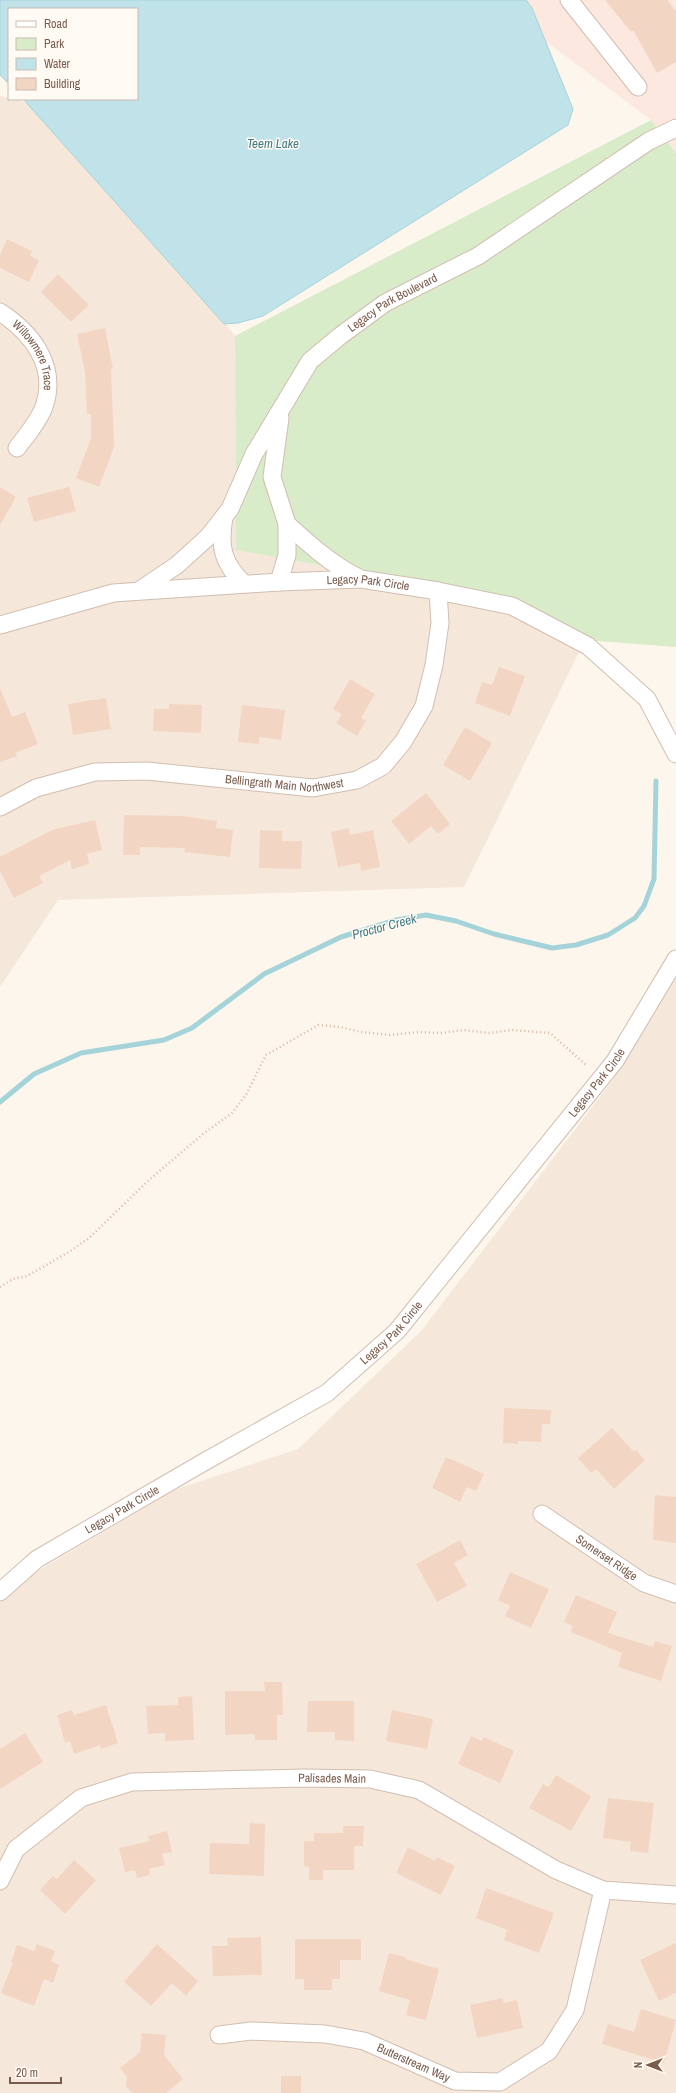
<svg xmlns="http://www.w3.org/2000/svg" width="676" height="2093" font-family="'Archivo Narrow',sans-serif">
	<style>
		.residential { fill: #f5e8da }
		.commercial { fill: #fde8e0 }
		.green { fill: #d8ecc9 }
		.water { fill: #bfe3e8; stroke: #a5d3da }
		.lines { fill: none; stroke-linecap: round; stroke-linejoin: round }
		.stream { stroke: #a5d3da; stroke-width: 5 }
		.building { fill: #f3d5c3 }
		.minor-casing { stroke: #d1beb0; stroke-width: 19 }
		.path { stroke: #d9b8a5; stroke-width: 2.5; stroke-dasharray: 1 3; stroke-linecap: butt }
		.minor { stroke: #fff; stroke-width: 17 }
		.labels { text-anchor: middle; stroke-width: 3; stroke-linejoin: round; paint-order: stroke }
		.street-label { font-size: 12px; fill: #7a5c4d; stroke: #fffaf3 }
		.water-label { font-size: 13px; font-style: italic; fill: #437c86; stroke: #fffaf3 }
	</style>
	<rect width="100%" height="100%" fill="#fdf6ec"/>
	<path class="residential" d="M0 96 65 112 235 336 236 550 451 589 585 640 464 887 58 900 0 987Z
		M676 975V2093H0V1602L33 1574 174 1490 298 1449 422 1330 612 1081Z"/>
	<path class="commercial" d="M504 0H676V153L651 120 516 19Z"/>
	<path class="green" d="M651 120 676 153V647L585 640 451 589 236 550 235 336Z"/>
	<path class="water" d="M0 0H526L532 8 573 109 568 125 263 316 238 323 224 324 23 99H137V9H9V84L0 75Z"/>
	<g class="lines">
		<path class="stream" d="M0 1102 34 1074 81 1053 164 1040 192 1028 264 974 341 937 396 920 426 915 456 921 494 934 552 948 576 945 608 935 635 918 644 906 654 879 656 781"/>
	</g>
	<path class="building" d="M605 0H667L676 11V62L657 73 633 30 631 32Z
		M7 239 32 251 30 256 39 260 29 282 0 268V255Z
		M58 274 89 305 71 322 41 292Z
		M105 328 113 369H111L114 447 99 487 76 478 91 438V414H87L85 372 77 334Z
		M0 487 16 497 0 525Z
		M69 487 76 511 34 522 27 498Z
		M499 667 525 676 510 716 475 703 482 682 492 685Z
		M350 679 375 694 361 718 366 721 357 736 336 723 342 714 333 709Z
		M0 688 12 717 25 712 38 744 15 753 17 756 0 762Z
		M106 698 111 729 73 735 68 704Z
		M169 704 202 705 201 733 153 731 154 709H169Z
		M242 705 285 710 281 740 259 737V744L238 742Z
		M465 727 492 743 470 781 443 765Z
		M426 793 450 824 438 834 431 826 409 844 391 821Z
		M124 815 183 816 217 821 216 828 233 830 230 857 184 852 185 848 140 847V855H123Z
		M95 820 102 850 87 854 89 864 72 869 70 860 39 876 43 883 14 898 0 871V857L52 830Z
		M349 828 350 835 373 830 380 867 361 871 360 863 338 867 331 832Z
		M260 830 282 831V841H302L301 869 259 868Z
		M504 1408 551 1410 550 1424H542L541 1442 518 1441V1444L503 1443Z
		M612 1428 634 1452 636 1450 645 1460 614 1489 596 1469 591 1473 578 1458Z
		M446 1457 484 1474 476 1491 467 1487 460 1502 432 1488Z
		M655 1495 676 1497V1543L653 1540Z
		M460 1540 468 1555 454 1563 467 1586 437 1602 416 1564Z
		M510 1572 549 1589 531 1628 505 1616 510 1606 498 1600Z
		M576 1595 617 1612 608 1633 653 1647 655 1641 672 1646 661 1681 618 1667 622 1653 571 1632 573 1626 564 1622Z
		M264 1682H282L283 1715H277V1740H255V1734L225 1735V1691H265Z
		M192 1696 194 1740 165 1741V1733L148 1734 146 1706 178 1705V1697Z
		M308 1701H354V1741L335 1740V1732H307Z
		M106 1705 118 1743 101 1749 100 1745 74 1754 70 1741 65 1743 57 1715 72 1710 74 1715Z
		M392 1710 433 1719 427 1749 386 1741Z
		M25 1733 43 1762 0 1789V1749Z
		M471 1736 482 1741 484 1737 514 1751 500 1783 458 1764Z
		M556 1775 591 1796 571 1831 529 1808 543 1784 549 1787Z
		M608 1798 654 1803 648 1853 630 1851 631 1842 603 1838Z
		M250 1823 265 1824 264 1876 209 1874 210 1843 249 1844Z
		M343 1826H364L363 1846H354V1870H323V1880H309V1867L304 1866V1841H314V1833H343Z
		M167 1831 172 1852 162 1854 165 1865 149 1869 150 1875 137 1878 135 1870 125 1872 119 1848 150 1841 148 1836Z
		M408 1847 435 1861 437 1857 455 1866 441 1895 396 1873Z
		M74 1860 96 1880 65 1914 40 1890 53 1876 57 1879Z
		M486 1888 554 1913 539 1953 504 1940 507 1930 476 1918Z
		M261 1937 262 1975 213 1976 212 1946H228L227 1938Z
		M295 1939H361V1960H340V1979H332V1990H304V1979H295Z
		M676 1943V1993L659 2001 640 1960Z
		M37 1944 55 1951 51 1961 59 1965 53 1983 44 1979 34 2006 1 1993 13 1963 11 1962 17 1945 34 1951Z
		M157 1944 198 1981 186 1996 172 1983 151 2006 124 1982Z
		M389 1953 405 1957V1959L439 1969 426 2020 406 2015 410 2000 379 1991Z
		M502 1998 504 2003 517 2000 523 2028 477 2038 470 2005Z
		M641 2009 676 2020 664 2063 602 2044 608 2024 634 2032Z
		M142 2033 166 2035 164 2055 183 2079 166 2093H132L126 2086 127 2077 120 2068 140 2052Z
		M281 2076H301V2093H281Z"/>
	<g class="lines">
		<defs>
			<g id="minor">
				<path d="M569 0 638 87"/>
				<path id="s1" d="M0 312C32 333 58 366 44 407 38 422 27 435 17 448"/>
				<path d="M224 517C219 547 222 562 244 584"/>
				<path d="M287 524C310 545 332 565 359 578"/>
				<path d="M279 582 287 555V524L272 477 280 418"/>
				<path id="s2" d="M140 590 177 565 208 537 230 509 254 454 310 361 340 336 385 303 478 256 649 141 676 128"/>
				<path id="s3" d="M0 625 113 593 279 582 361 579 438 591 512 606 588 646 647 699 676 754"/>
				<path id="s4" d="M0 807 36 788 95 772 147 771 313 788 357 780 383 766 403 742 424 706 434 665 440 623 438 591"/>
				<path id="s5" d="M542 1514 644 1583 676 1594"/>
				<path id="s6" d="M0 1592 37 1559 204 1462 327 1393 397 1331 615 1061 676 959"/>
				<path id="s7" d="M0 1881 16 1849 81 1798 132 1782 303 1778 370 1779 419 1790 556 1870 603 1890 676 1895"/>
				<path id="s8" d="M219 2035 251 2031 325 2034 364 2041 455 2081 500 2082 549 2051 575 2010 603 1890"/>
			</g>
		</defs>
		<use href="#minor" class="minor-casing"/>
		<path class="path" d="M0 1287 13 1279 27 1276 69 1252 89 1238 149 1180 203 1134 232 1113 246 1095 266 1055 318 1025 340 1027 361 1032 390 1035 419 1032 441 1033 464 1030 489 1033 512 1030 550 1033 586 1065"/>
		<use href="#minor" class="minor"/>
	</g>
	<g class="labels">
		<g class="street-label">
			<text dy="4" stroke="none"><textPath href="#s2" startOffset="392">Legacy Park Boulevard</textPath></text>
			<text dy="4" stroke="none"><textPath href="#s1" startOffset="57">Willowmere Trace</textPath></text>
			<text dy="4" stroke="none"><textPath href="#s3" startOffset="373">Legacy Park Circle</textPath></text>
			<text dy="4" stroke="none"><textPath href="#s4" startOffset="292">Bellingrath Main Northwest</textPath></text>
			<text dy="4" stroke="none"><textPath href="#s6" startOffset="796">Legacy Park Circle</textPath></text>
			<text dy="4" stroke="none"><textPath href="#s6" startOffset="472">Legacy Park Circle</textPath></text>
			<text dy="4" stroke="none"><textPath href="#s6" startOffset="148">Legacy Park Circle</textPath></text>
			<text dy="4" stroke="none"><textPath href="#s5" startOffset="78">Somerset Ridge</textPath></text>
			<text dy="4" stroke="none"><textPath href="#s7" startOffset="372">Palisades Main</textPath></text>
			<text dy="4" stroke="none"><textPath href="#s8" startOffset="200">Butterstream Way</textPath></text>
		</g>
		<g class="water-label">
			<text x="273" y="148">Teem Lake</text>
			<text transform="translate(384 926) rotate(-15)" y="5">Proctor Creek</text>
		</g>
	</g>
	<rect x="8" y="8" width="130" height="92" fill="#fffaf3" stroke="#cabbb1"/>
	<rect x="16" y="21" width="20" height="6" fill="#ffffff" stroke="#cabbb1"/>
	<text x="44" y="28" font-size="12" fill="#7a5c4d">Road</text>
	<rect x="16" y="38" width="20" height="12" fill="#d8ecc9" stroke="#cabbb1"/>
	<text x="44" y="48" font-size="12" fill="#7a5c4d">Park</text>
	<rect x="16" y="58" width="20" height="12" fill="#bfe3e8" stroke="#cabbb1"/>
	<text x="44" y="68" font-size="12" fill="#7a5c4d">Water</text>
	<rect x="16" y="78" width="20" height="12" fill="#f3d5c3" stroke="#cabbb1"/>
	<text x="44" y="88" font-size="12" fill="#7a5c4d">Building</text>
	<g transform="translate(648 2065) rotate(270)" stroke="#fffaf3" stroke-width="3" paint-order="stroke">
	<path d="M0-3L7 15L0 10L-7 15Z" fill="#7a5c4d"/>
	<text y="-6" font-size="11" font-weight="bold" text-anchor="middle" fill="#7a5c4d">N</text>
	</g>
	<path d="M10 2077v6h51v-6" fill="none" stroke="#7a5c4d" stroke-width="2"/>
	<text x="16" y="2077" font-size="12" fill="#7a5c4d" stroke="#fffaf3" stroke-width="3" paint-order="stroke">20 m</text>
</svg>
